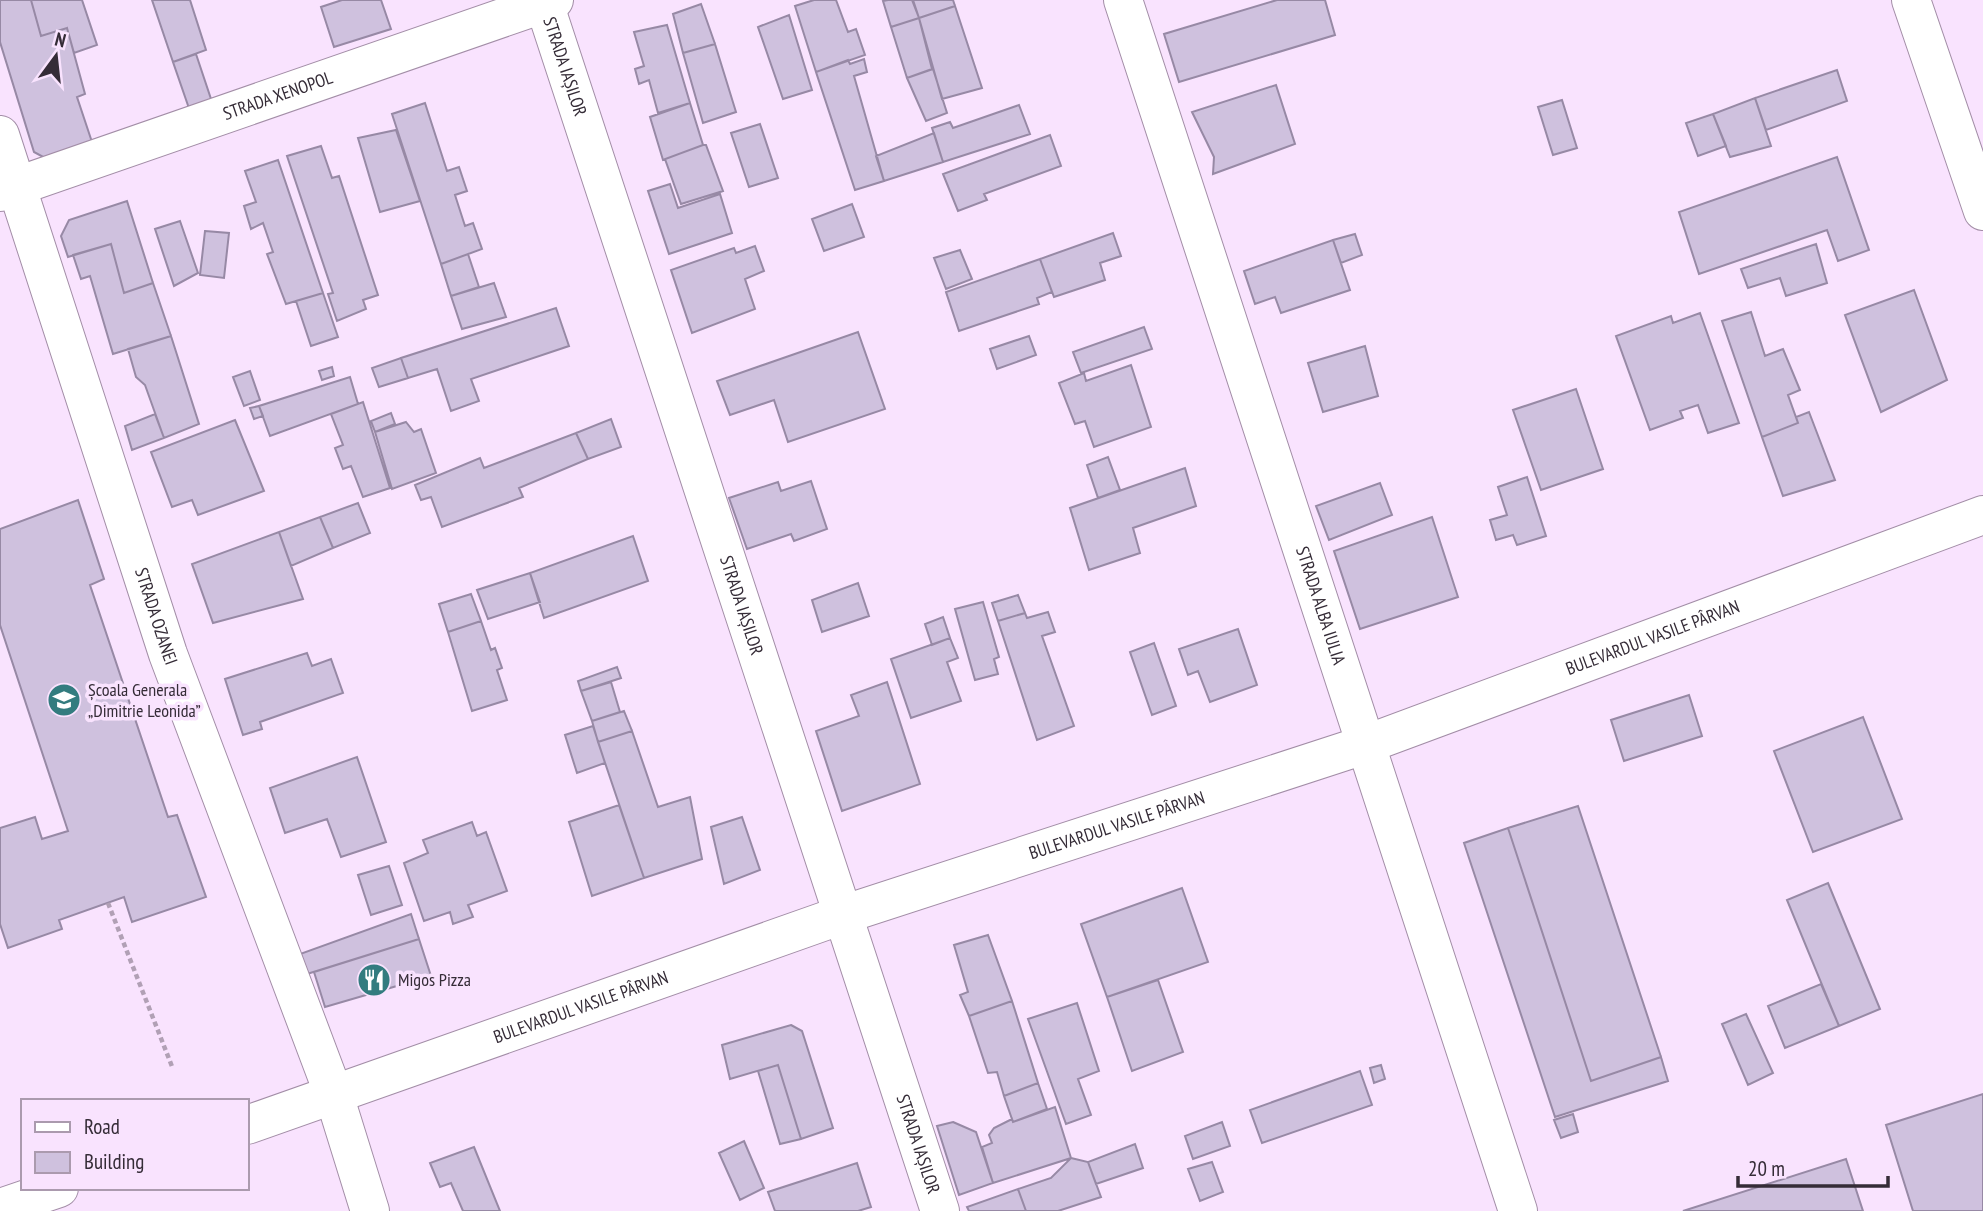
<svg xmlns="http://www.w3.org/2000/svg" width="1983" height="1211" font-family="'PT Sans Narrow',sans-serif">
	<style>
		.building { fill: #cfc1de; stroke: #9789a5; stroke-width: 2 }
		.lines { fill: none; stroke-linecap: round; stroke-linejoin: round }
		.minor-casing { stroke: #a38ea7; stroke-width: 40 }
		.tertiary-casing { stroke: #a38ea7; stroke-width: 40 }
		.path { stroke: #b1a0b5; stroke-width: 4.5; stroke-dasharray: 5 3.5; stroke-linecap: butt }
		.minor { stroke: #fff; stroke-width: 38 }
		.tertiary { stroke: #fff; stroke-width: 38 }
		.labels { text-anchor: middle; stroke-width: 7; stroke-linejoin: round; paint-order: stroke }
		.street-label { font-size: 18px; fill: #352c37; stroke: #f9e3fe }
		.poi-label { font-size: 18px; fill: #352c37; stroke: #f9e3fe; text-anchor: start }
	</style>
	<rect width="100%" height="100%" fill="#f9e3fe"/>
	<path class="building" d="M0 0H31L41 36 67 28 85 94 77 97 95 151 56 164 34 152 0 42Z
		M31 0H82L97 45 74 53 67 28 41 36Z
		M152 0H190L206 50 173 62Z
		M342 0H381L391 29 334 47 321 7Z
		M814 0H836L848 32 856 29 865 55 816 72 795 6Z
		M888 0H912L919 18 891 27 883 1Z
		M913 0H953L955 6 919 18Z
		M1277 0H1325L1335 35 1179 82 1164 34Z
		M701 4 715 44 683 53 673 14Z
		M955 6 982 88 942 99 919 18Z
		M789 15 812 90 783 99 758 27Z
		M919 18 932 69 907 78 891 27Z
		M667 25 690 103 658 113 649 80 639 84 635 69 644 66 634 32Z
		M715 44 736 112 703 123 683 53Z
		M196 54 214 108 192 117 173 62Z
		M864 59 867 72 854 76 884 181 855 190 816 72 848 60 850 64Z
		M933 69 947 113 926 121 907 78Z
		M1837 70 1847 101 1766 130 1755 98Z
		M1276 85 1295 144 1213 174 1214 157 1192 112Z
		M1755 98 1771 146 1730 157 1713 114Z
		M1562 100 1577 148 1553 155 1538 107Z
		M425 103 447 171 459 167 467 191 455 195 465 226 473 223 482 249 441 264 392 114Z
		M690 103 703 145 663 160 650 117Z
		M1019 105 1030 134 943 162 932 128 950 122 953 128Z
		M1713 114 1726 146 1698 156 1686 123Z
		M760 124 778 178 749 187 731 133Z
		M396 130 420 201 380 212 358 138Z
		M934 133 943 162 884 181 876 156Z
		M1050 135 1061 166 984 194 987 200 958 211 943 174Z
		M703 145H706L723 191 681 204 665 159Z
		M321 146 332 178 339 176 378 295 363 300 366 309 337 321 328 294 333 293 287 156Z
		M1837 157 1869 250 1838 261 1827 230 1699 274 1679 212Z
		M278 160 323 293 286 304 267 254 273 252 263 223 251 229 244 206 256 202 245 171Z
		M670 184 678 208 720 194 732 233 669 254 648 191Z
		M127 201 153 283 124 293 111 244 68 257 61 236 69 220Z
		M852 204 864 237 824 251 812 219Z
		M180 221 198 273 174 286 155 229Z
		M205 231 229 233 224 278 200 275Z
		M1113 233 1121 256 1100 263 1105 280 1054 297 1040 259Z
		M1355 234 1362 255 1341 263 1333 240Z
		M1333 240 1350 290 1281 313 1275 297 1255 304 1244 271Z
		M111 244 124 293 153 283 171 336 113 354 90 276 81 279 73 255Z
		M1816 244 1827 283 1786 296 1780 278 1748 288 1741 269Z
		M755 246 764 271 745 279 755 309 692 333 671 270 734 248 736 253Z
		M960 250 972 279 946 289 934 258Z
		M468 254 479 287 451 296 441 264Z
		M1040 259 1052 292 1037 298 1039 304 959 331 946 292Z
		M494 283 506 317 462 329 451 296Z
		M1914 290 1947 380 1881 412 1845 315Z
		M323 293 338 337 311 346 296 301Z
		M556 308 569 346 471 379 479 401 451 411 437 369 408 378 401 358Z
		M1751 312 1765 356 1783 349 1800 390 1788 395 1798 423 1762 437 1722 321Z
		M1700 313 1739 423 1708 433 1698 405 1680 411 1683 418 1650 430 1616 336 1671 316 1673 323Z
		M1144 327 1152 349 1081 373 1073 352Z
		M858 332 885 409 788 442 774 400 730 415 717 381Z
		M171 336 199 424 164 438 145 385 136 377 128 349Z
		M1029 336 1036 355 997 369 990 349Z
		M1365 346 1378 396 1323 412 1308 363Z
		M401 358 408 378 379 387 372 368Z
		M1131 365 1151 427 1094 447 1085 421 1075 424 1059 383 1084 373 1086 381Z
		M332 367 334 376 322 380 319 371Z
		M250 371 260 400 244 406 233 377Z
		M350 377 358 404 270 436 259 406Z
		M1576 389 1603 469 1541 490 1513 410Z
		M363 402 390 488 363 497 351 466 343 469 335 448 343 445 331 414Z
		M259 406 263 416 254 419 250 408Z
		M1809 412 1835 480 1783 496 1762 437 1798 423 1796 417Z
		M391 413 395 424 375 432 371 421Z
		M155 414 164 438 132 450 125 426Z
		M611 419 621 447 588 459 576 433Z
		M235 420 264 491 198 515 192 500 172 507 151 452Z
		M406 422 414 432 421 429 436 473 392 489 375 432Z
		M576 433 588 459 519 488 523 497 442 527 431 497 421 500 415 485 480 458 484 468Z
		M1108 457 1120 490 1098 498 1087 465Z
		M1185 468 1196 506 1133 528 1140 553 1089 570 1070 508Z
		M1527 477 1546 536 1517 545 1513 535 1496 540 1490 520 1507 515 1498 487Z
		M811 481 827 529 794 541 791 534 747 549 729 498 778 482 781 491Z
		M1380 483 1392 515 1329 540 1316 506Z
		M78 500 104 579 90 585 168 817 177 815 206 897 132 922 124 897 59 920 62 929 8 948 0 924V828L35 817 42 839 68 831 0 625V529Z
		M358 503 370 533 333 548 320 517Z
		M320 517 333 548 291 566 279 532Z
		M1432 517 1458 597 1360 629 1334 551Z
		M279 532 303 599 213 623 192 564Z
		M633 536 648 581 544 618 530 573Z
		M530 573 540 602 488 619 477 590Z
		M858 583 869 616 822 632 812 600Z
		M471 594 481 621 448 632 439 604Z
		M1018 595 1025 613 998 621 992 603Z
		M983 602 999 657 994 659 998 674 975 680 955 609Z
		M1048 612 1055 632 1042 636 1074 726 1037 740 998 621 1025 613 1027 618Z
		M943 617 950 638 932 645 925 624Z
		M481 621 491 650 495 648 502 668 497 670 507 700 472 711 448 632Z
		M1238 629 1257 685 1210 702 1198 671 1188 675 1179 649Z
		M950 638 958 658 947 662 961 701 911 718 891 659Z
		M1154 643 1176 706 1152 715 1130 652Z
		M307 653 312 666 331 659 343 693 260 722 262 729 243 735 225 679Z
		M617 667 621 678 581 691 578 681Z
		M611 682 620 712 592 721 581 691Z
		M887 682 920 784 842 811 816 731 859 716 851 695Z
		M1689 695 1702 736 1624 761 1611 720Z
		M624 711 632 731 598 742 592 721Z
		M1863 717 1902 819 1813 852 1774 751Z
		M593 726 605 763 577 773 565 735Z
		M632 731 658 807 690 797 702 859 644 878 598 742Z
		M357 757 386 842 341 857 327 819 285 833 270 788Z
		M619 805 644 878 592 896 569 822Z
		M1578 806 1661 1057 1591 1081 1508 828Z
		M742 817 760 870 724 884 711 827Z
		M472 822 477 836 486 832 507 891 468 905 473 917 453 924 450 912 424 921 404 863 428 853 423 840Z
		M1508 828 1591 1081 1661 1057 1668 1081 1555 1117 1464 843Z
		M389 866 402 905 371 915 358 875Z
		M1828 883 1880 1009 1839 1026 1787 900Z
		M1182 888 1208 962 1107 997 1081 924Z
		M411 914 419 939 307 974 300 954Z
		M988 935 1012 1001 969 1016 960 995 968 992 954 945Z
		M419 939 431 976 325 1007 314 972Z
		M1158 980 1183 1052 1132 1071 1107 997Z
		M1821 984 1839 1026 1785 1048 1768 1006Z
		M1012 1001 1038 1083 1004 1096 997 1072 988 1073 969 1016Z
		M1077 1003 1099 1071 1078 1079 1091 1115 1066 1124 1028 1019Z
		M1746 1014 1773 1073 1748 1085 1722 1024Z
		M791 1025 802 1031 833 1128 801 1139 778 1065 730 1079 722 1045Z
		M778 1065 801 1139 780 1144 758 1071Z
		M1381 1065 1385 1079 1374 1083 1370 1068Z
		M1360 1071 1372 1105 1262 1143 1250 1110Z
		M1038 1083 1047 1109 1013 1122 1004 1096Z
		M1983 1094V1211H1913L1886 1125Z
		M1055 1107 1071 1158 993 1183 982 1147 992 1143 989 1135 994 1128 1012 1119 1013 1122Z
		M1573 1114 1578 1132 1561 1138 1554 1120Z
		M953 1122 976 1132 993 1183 959 1195 937 1126Z
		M1222 1122 1230 1146 1193 1159 1185 1136Z
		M744 1141 764 1188 740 1200 719 1153Z
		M1135 1144 1143 1168 1096 1184 1088 1162Z
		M474 1147 500 1211H463L451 1183 440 1187 430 1163Z
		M1071 1158 1088 1162 1101 1197 1058 1211H1026L1018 1189 1051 1178Z
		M1846 1159 1863 1211H1683Z
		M1212 1162 1223 1192 1200 1201 1188 1169Z
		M857 1163 871 1207 858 1211H775L768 1192Z
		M1018 1189 1026 1211H969L967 1207Z"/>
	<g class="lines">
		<defs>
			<g id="minor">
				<path id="s1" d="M543 0 940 1211"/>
				<path id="s2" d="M1123 0 1518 1211"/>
				<path id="s3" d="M0 135 168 654 334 1095 370 1211"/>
				<path id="s4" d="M0 192 554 0"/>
			</g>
			<g id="tertiary">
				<path d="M1911 0 1983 211"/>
				<path id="s5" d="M247 1125 842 915 1364 745 1983 515"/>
				<path d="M0 1208 59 1188"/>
			</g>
		</defs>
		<use href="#minor" class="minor-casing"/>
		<use href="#tertiary" class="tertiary-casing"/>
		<path class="path" d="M108 903 173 1069"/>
		<use href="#minor" class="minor"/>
		<use href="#tertiary" class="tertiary"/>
	</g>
	<defs>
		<symbol id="school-disc" viewBox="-11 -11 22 22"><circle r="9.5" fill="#337c7f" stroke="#f9e3fe"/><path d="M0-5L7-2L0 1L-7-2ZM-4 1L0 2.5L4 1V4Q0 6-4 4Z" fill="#fff"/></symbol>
		<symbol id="restaurant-disc" viewBox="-11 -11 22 22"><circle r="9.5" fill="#337c7f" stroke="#f9e3fe"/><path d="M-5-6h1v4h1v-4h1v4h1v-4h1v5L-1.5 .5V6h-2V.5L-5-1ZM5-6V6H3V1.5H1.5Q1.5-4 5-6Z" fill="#fff"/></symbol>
	</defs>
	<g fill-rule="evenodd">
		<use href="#school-disc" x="45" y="681" width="38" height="38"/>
		<use href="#restaurant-disc" x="355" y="961" width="38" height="38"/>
	</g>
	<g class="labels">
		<g class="street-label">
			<text dy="6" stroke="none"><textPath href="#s1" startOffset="70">STRADA IAȘILOR</textPath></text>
			<text dy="6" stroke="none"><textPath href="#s4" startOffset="294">STRADA XENOPOL</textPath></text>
			<text dy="6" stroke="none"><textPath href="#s1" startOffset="637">STRADA IAȘILOR</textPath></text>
			<text dy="6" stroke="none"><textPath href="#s2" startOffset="637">STRADA ALBA IULIA</textPath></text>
			<text dy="6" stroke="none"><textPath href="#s3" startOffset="506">STRADA OZANEI</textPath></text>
			<text dy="6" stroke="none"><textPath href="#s5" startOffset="1488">BULEVARDUL VASILE PÂRVAN</textPath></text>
			<text dy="6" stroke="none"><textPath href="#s5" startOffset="920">BULEVARDUL VASILE PÂRVAN</textPath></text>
			<text dy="6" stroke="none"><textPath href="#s5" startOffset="354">BULEVARDUL VASILE PÂRVAN</textPath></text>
			<text dy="6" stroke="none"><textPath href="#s1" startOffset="1204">STRADA IAȘILOR</textPath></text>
		</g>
		<g class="poi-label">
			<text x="88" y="696">Școala Generala<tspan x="88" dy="21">„Dimitrie Leonida”</tspan></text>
			<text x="398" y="986">Migos Pizza</text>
		</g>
	</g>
	<rect x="21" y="1099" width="228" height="91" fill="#f9e3fe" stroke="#ab9aae" stroke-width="2"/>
	<rect x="35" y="1122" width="35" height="10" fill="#ffffff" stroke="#ab9aae" stroke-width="2"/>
	<text x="84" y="1134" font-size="21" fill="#352c37">Road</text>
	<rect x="35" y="1152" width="35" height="21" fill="#cfc1de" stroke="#ab9aae" stroke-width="2"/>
	<text x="84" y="1169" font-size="21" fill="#352c37">Building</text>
	<g transform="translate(56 56) rotate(15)" stroke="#f9e3fe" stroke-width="5" paint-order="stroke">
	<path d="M0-5L12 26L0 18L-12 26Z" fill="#352c37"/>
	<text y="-10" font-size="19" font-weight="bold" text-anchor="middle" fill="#352c37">N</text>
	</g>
	<path d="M1738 1176v10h150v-10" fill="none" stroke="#352c37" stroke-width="3.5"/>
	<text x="1748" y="1176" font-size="21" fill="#352c37" stroke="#f9e3fe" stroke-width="5" paint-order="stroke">20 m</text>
</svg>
